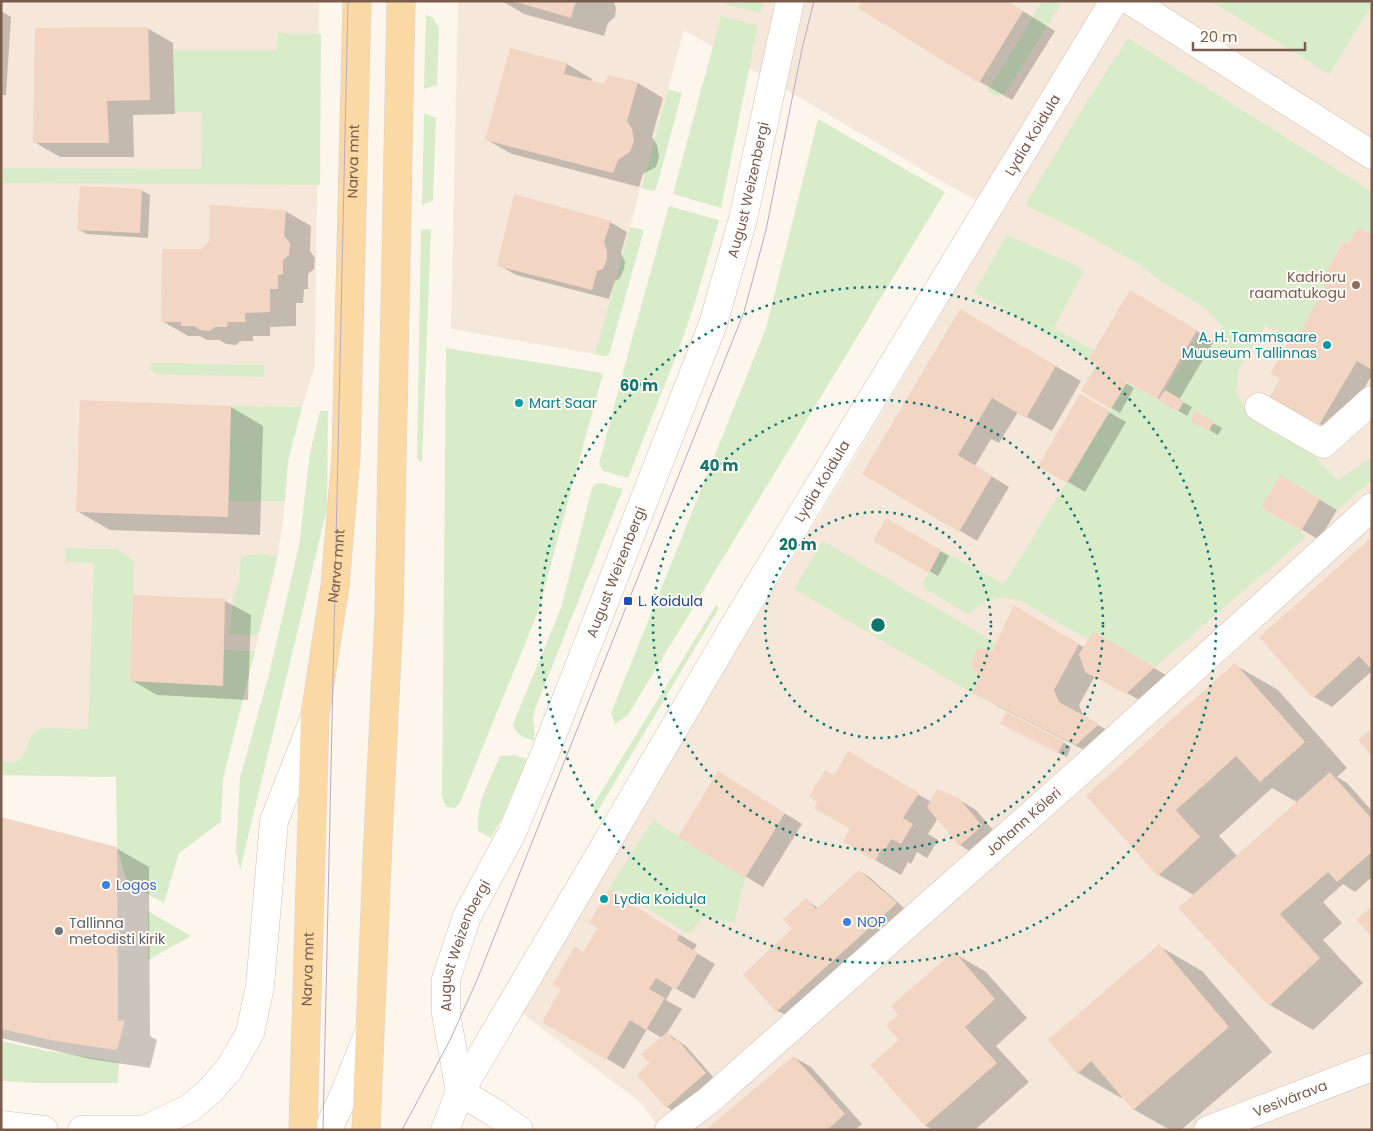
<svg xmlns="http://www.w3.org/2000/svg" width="1373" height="1131" font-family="Poppins,sans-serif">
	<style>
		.residential { fill: #f5e8da }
		.green { fill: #d8ecc9 }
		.shadow { fill: #0003; fill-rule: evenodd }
		.building { fill: #f3d5c3 }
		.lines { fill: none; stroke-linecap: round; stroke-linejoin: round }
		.minor-casing { stroke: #d1beb0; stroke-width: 29 }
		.major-casing { stroke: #dad1cd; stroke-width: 29 }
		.minor { stroke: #fff; stroke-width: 28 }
		.major { stroke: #fbd9a5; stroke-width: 28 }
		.tram { stroke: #b9a8c9; stroke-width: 1 }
		.ring { fill: none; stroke: #0f766e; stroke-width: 2.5; stroke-dasharray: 2.5 5 }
		.education-dot { fill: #8d6e63; stroke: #fffaf3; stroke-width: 2 }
		.culture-dot { fill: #0f9aa8; stroke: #fffaf3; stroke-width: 2 }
		.transit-dot { fill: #1a4fb4; stroke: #fffaf3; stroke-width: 2 }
		.shop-dot { fill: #3f7fe0; stroke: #fffaf3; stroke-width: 2 }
		.worship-dot { fill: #6b7280; stroke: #fffaf3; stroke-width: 2 }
		.labels { text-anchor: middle; stroke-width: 4; stroke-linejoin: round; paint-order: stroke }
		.street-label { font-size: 14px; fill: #7a5c4d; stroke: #fffaf3 }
		.education-label { font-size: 14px; fill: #785e54; stroke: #fffaf3; text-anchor: end }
		.culture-label { font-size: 14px; fill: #0d838f; stroke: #fffaf3; text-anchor: start }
		.transit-label { font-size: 14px; fill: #164399; stroke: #fffaf3; text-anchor: start }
		.shop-label { font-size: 14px; fill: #366cbe; stroke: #fffaf3; text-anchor: start }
		.worship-label { font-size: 14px; fill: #5b616d; stroke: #fffaf3; text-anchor: start }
		.centre { fill: #0f766e; stroke: #fffaf3; stroke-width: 2.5 }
		.ring-label { font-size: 15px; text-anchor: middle; font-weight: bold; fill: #0f766e; stroke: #fffaf3; stroke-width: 4; stroke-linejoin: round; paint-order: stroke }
	</style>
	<rect width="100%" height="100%" fill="#fdf6ec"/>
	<path class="residential" d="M1 1H319L315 366 302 407 288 461 283 522 275 570 223 779 1 775Z
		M458 1H1372V1130H661L640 1102 515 1008 845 474 1000 215 684 30 595 354 451 329Z"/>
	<path class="green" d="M725 1H764L761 13 724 4Z
		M1040 1H1060L1059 7 1006 92 999 96 987 92 1041 3Z
		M1211 1H1372V5L1329 74Z
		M426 15 432 17 439 28 437 85 424 89Z
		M721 16 758 25 721 208 673 194Z
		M278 32 289 34H321L320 185 1 183V168L201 169 202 112H175L174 50H277Z
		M1128 38 1372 192V235L1358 227 1348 244 1342 241 1324 276 1329 279 1295 342 1265 326 1239 369 1236 393 1251 416 1314 456 1338 480 1372 457V480L1337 510 1280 475 1261 507 1301 531 1306 537 1155 667 1094 632 1088 640 1019 600C997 593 986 601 968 614L925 589 923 583 941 550 1004 584 1128 382 1178 412 1184 401 1165 390 1199 335 1207 337 1215 344 1223 326 1205 308 1159 280 1137 263 1078 230 1025 205 1086 103Z
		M668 89 682 93 656 189 652 191 641 188Z
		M424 113 436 118 433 201 422 205Z
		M818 119 945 192 628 715 615 724 611 713 766 328Z
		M669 206 719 220 696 299 680 346 628 478 603 471 599 464 630 346Z
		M630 227 644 230 609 355 603 356 595 354Z
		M431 229 422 463 417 458 421 230Z
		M1007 235 1073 264 1084 271 1054 328 1094 351 1089 359 974 292Z
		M446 348 603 373 538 612 460 803 455 808 446 807 442 797Z
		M151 363 264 365V377L156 374 150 369Z
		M231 406 302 407 288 461 285 501H228Z
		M320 411H328L327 509 240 870 236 851 240 778 268 678 299 546 310 453Z
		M602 483 623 489 534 712C532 722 536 731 534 741 525 738 515 735 513 724L561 608 592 488 596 484Z
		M823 541 996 643 992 651 986 649H977L971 662 974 671 978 673 976 677 979 679 972 693 794 589Z
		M66 548 117 549 134 561 130 681 222 685 224 650 255 651 223 779 221 822 179 853 164 903 127 883 117 847 116 777 1 775V762C5 762 10 763 14 762 32 758 22 733 44 728L88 729 94 563 66 562Z
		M263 554 277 557 258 635 230 634 233 599 239 580 241 556Z
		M716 605 719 608 594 817 593 805Z
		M515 755 527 759 502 818 491 838 478 831C475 805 490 780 500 756Z
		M653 820 745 878 734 923 704 917C698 921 695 928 690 932L686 933 619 890 615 894 608 890Z
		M148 911 191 936 148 960Z
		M1 1041 43 1050 119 1062 118 1083H36L1 1081Z"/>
	<path class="shadow" d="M502 1H614L616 9 615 17 608 23 604 36 524 14Z
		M864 1H1007L1055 31 1012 100 980 82Z
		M1 11 11 17 6 95H1Z
		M147 28 173 43 175 114 133 115 134 157H60L34 142Z
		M567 64 592 79 591 82 606 85 638 83 663 98 652 137 657 145 659 157 656 167 643 174 639 187 512 154 487 140Z
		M141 190 150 195 148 238 87 234 78 229Z
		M285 211 311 226 310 251 315 258 314 269 308 274V289H304L303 303H296V326L270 327V336H253V341H241L236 345 226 344 219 340H207L200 336H188L162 321 203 250Z
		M610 222 627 232 621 253 625 262 624 269 620 278 615 281 609 299 516 275 499 265Z
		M1372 237V375L1337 434 1271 396 1281 379 1295 344 1349 246Z
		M1130 292 1214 341 1179 400 1192 407 1187 416 1091 359Z
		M986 325 1081 381 1052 431 1018 412 999 443 991 439 975 466 1009 487 977 541 864 473Z
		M1097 366 1134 388 1120 413 1083 391Z
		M1081 396 1126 422 1085 492 1040 465Z
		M231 407 263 426 260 535 110 530 77 511Z
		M1195 413 1222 428 1218 435 1192 420Z
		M1280 476 1337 510 1319 540 1263 506Z
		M886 520 949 556 938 576 875 540Z
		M1372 538V671L1332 707 1314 697Z
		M135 597 225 601 251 615 248 700 157 695 131 680Z
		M1015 607 1085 648 1094 633 1171 678 1145 703 1095 676 1079 705 1084 717 1123 739 1102 759 999 707 974 692Z
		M1235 665 1278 690 1347 768 1337 777 1347 783 1372 811V877L1355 892 1343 884 1323 902 1342 923 1323 940 1363 983 1313 1030 1270 1005 1194 895 1159 875 1088 796ZM1272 788 1297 802 1237 856 1219 836Z
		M1010 728 1063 742 1071 747 1067 757Z
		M874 768 931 802 958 799 976 810 999 837 977 856 960 845 938 818 928 834 938 840 927 858 917 852 911 864 908 862 901 875 875 860 852 828 835 777Z
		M736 783 802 824 763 887 680 836Z
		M1 818 116 848 149 867 150 1036 157 1040 150 1068 90 1059 1 1038Z
		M859 871 868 876 905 909 786 1015 777 1011 794 929 806 900 818 908Z
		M626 902 697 945 693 951 715 964 694 999 673 987 666 1000 682 1009 667 1033 686 1046 714 1078 675 1112 667 1107 651 1063 662 1038 647 1029 624 1069 544 1021 584 953Z
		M1159 946 1202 971 1272 1052 1181 1130H1170L1133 1109 1123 1096 1121 1098 1078 1073Z
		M954 953 986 972 1027 1018 996 1046 1029 1082 975 1130H933L926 1126 872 1065 900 1040V1015Z
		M794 1057 811 1067 862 1124 855 1130H707Z"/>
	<path class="building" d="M513 1H579L575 4 571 18Z
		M862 1H1007L1023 11 979 83 858 8Z
		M148 27 150 100 107 101 109 143H33L35 28Z
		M510 48 567 63 564 74 605 84 608 75 638 82 627 121 632 129 634 141 630 152 618 160 613 173 485 140Z
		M80 186 142 189 140 233 77 230Z
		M514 194 611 221 604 242 607 251V259L603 269 597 271 592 290 497 266Z
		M210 205 286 210 284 236 290 243 289 255 283 260V274L278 275V289H270V312L245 313V322H228L227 327H215L210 331 200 330 194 326H181V322H161L162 249H202L209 241Z
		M1358 227 1372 235V370L1357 361 1319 425 1270 396 1280 379 1270 374 1290 339 1295 342 1329 279 1324 276 1343 241 1348 244Z
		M1130 290 1197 330 1157 399 1127 382 1111 409 1081 391 1097 364 1089 359Z
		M960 309 1056 366 1026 418 992 398 958 455 992 476 959 532 862 474Z
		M1165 390 1184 401 1178 412 1158 400Z
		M1080 394 1110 411 1067 483 1038 466Z
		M80 400 231 406 228 517 76 512Z
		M1195 411 1214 422 1209 431 1190 420Z
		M1280 475 1320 499 1301 531 1261 507Z
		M886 518 941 550 929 573 873 541Z
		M1372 537V670L1359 656 1313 698 1259 637Z
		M133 595 225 599 223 686 130 681Z
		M1014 605 1079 644 1054 690 1059 702 1099 724 1076 745 972 693 979 679 976 677 978 673 974 671 971 662 977 649H986L992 651Z
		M1093 631 1155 667 1126 694 1085 672 1079 654Z
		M1235 663 1305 742 1260 782 1236 756 1203 786 1176 810 1200 837 1158 876 1086 796Z
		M1006 712 1064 741 1058 753 1000 724Z
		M1372 728V756L1358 740Z
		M848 751 919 793 903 818 913 824 901 844 891 839 885 850 882 848 875 861 843 842 850 829 814 808 818 802 809 796 825 770 834 775Z
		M718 771 785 813 745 878 678 837Z
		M1330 772 1372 819V852L1337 882 1328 872 1280 914 1320 958 1269 1006 1178 908Z
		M937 789 959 798 982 826 959 846 927 807Z
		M1 817 117 847 118 1021 125 1020 117 1050 56 1041 1 1029Z
		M859 870 897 903 776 1012 743 974 792 929 783 919 806 898 816 909Z
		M608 890 680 934 677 940 698 953 676 990 656 978 649 989 665 998 646 1030 630 1020 606 1060 542 1022 561 989 553 984 575 946 583 952 598 928 589 923Z
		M1372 906V937L1356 920Z
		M1159 944 1229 1027 1133 1110 1091 1061 1077 1074 1048 1040Z
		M954 951 995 999 965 1027 997 1063 925 1126 870 1065 899 1040 886 1026 898 1015 891 1006Z
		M667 1032 675 1041 677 1039 706 1073 666 1108 637 1075 649 1063 641 1054Z
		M794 1056 845 1114 827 1130H705Z"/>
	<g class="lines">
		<defs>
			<g id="minor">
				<path d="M1131 1 1372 155"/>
				<path d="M1259 407 1323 444 1372 400"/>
				<path id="s1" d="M460 1092 446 1014V979L467 916 511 835 544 756 713 324 743 219 790 1"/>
				<path d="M460 1092 495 1113 519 1130"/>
				<path d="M1 1125 44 1130"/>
				<path d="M146 1129 190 1108 210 1091 229 1069 250 1033 260 986 274 821 314 719"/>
				<path d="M82 1130H150"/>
				<path d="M328 1130 346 1090 369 1032"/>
				<path id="s2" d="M445 1130 460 1092 743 611 1114 1"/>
				<path id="s3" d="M669 1130 708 1101 1076 775 1372 507"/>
				<path id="s4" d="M1208 1130 1372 1067"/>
			</g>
			<g id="major">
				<path id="s5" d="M303 1130 315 715 335 586 346 456 357 1"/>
				<path d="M366 1130 378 838 389 615 401 1"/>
			</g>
		</defs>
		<use href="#minor" class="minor-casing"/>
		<use href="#major" class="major-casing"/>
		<use href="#minor" class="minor"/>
		<use href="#major" class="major"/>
		<path class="tram" d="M323 1130 348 1
			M402 1130 450 1040 477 980 744 312 766 230 802 49 814 1"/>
	</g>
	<g class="ring">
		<circle cx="878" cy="625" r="113"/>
		<circle cx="878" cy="625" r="225"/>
		<circle cx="878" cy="625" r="338"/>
	</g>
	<circle class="education-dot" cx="1356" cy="285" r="5"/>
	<g class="culture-dot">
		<circle cx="1327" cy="345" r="5"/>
		<circle cx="519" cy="403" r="5"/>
		<circle cx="604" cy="899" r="5"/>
	</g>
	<rect class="transit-dot" x="623" y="596" width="10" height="10" rx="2.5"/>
	<g class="shop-dot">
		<circle cx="106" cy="885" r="5"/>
		<circle cx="847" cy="922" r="5"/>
	</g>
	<circle class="worship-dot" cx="59" cy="931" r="5"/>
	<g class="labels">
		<g class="street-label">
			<text dy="5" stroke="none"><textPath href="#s2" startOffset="1156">Lydia Koidula</textPath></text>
			<text dy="5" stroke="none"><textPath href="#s5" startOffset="971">Narva mnt</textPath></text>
			<text dy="5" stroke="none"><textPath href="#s1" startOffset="961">August Weizenbergi</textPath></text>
			<text dy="5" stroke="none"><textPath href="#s2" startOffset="751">Lydia Koidula</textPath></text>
			<text dy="5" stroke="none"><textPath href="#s5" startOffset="566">Narva mnt</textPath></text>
			<text dy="5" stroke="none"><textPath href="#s1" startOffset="556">August Weizenbergi</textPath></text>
			<text dy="5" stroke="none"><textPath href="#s3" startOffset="470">Johann Köleri</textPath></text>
			<text dy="5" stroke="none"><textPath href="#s1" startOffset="151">August Weizenbergi</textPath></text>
			<text dy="5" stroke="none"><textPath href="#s5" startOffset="161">Narva mnt</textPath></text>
			<text dy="5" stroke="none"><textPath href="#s4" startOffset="88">Vesivärava</textPath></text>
		</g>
		<g class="education-label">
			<text x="1346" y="282">Kadrioru<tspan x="1346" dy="16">raamatukogu</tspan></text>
		</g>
		<g class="culture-label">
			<text x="1317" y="342" text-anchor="end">A. H. Tammsaare<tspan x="1317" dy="16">Muuseum Tallinnas</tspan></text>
			<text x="529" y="408">Mart Saar</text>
			<text x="614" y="904">Lydia Koidula</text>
		</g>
		<g class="transit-label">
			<text x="638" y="606">L. Koidula</text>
		</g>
		<g class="shop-label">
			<text x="116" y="890">Logos</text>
			<text x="857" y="927">NOP</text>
		</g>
		<g class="worship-label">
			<text x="69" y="928">Tallinna<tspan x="69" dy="16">metodisti kirik</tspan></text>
		</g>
	</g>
	<circle cx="878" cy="625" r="8" class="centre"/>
	<g class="ring-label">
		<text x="639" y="391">60 m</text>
		<text x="719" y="471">40 m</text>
		<text x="798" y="550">20 m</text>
	</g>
	<rect width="1373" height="1131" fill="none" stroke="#7a5c4d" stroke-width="5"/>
	<path d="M1193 42v8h112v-8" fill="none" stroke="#7a5c4d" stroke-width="2.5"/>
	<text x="1200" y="42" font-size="15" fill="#7a5c4d" stroke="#fffaf3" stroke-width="4" paint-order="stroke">20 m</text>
</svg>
